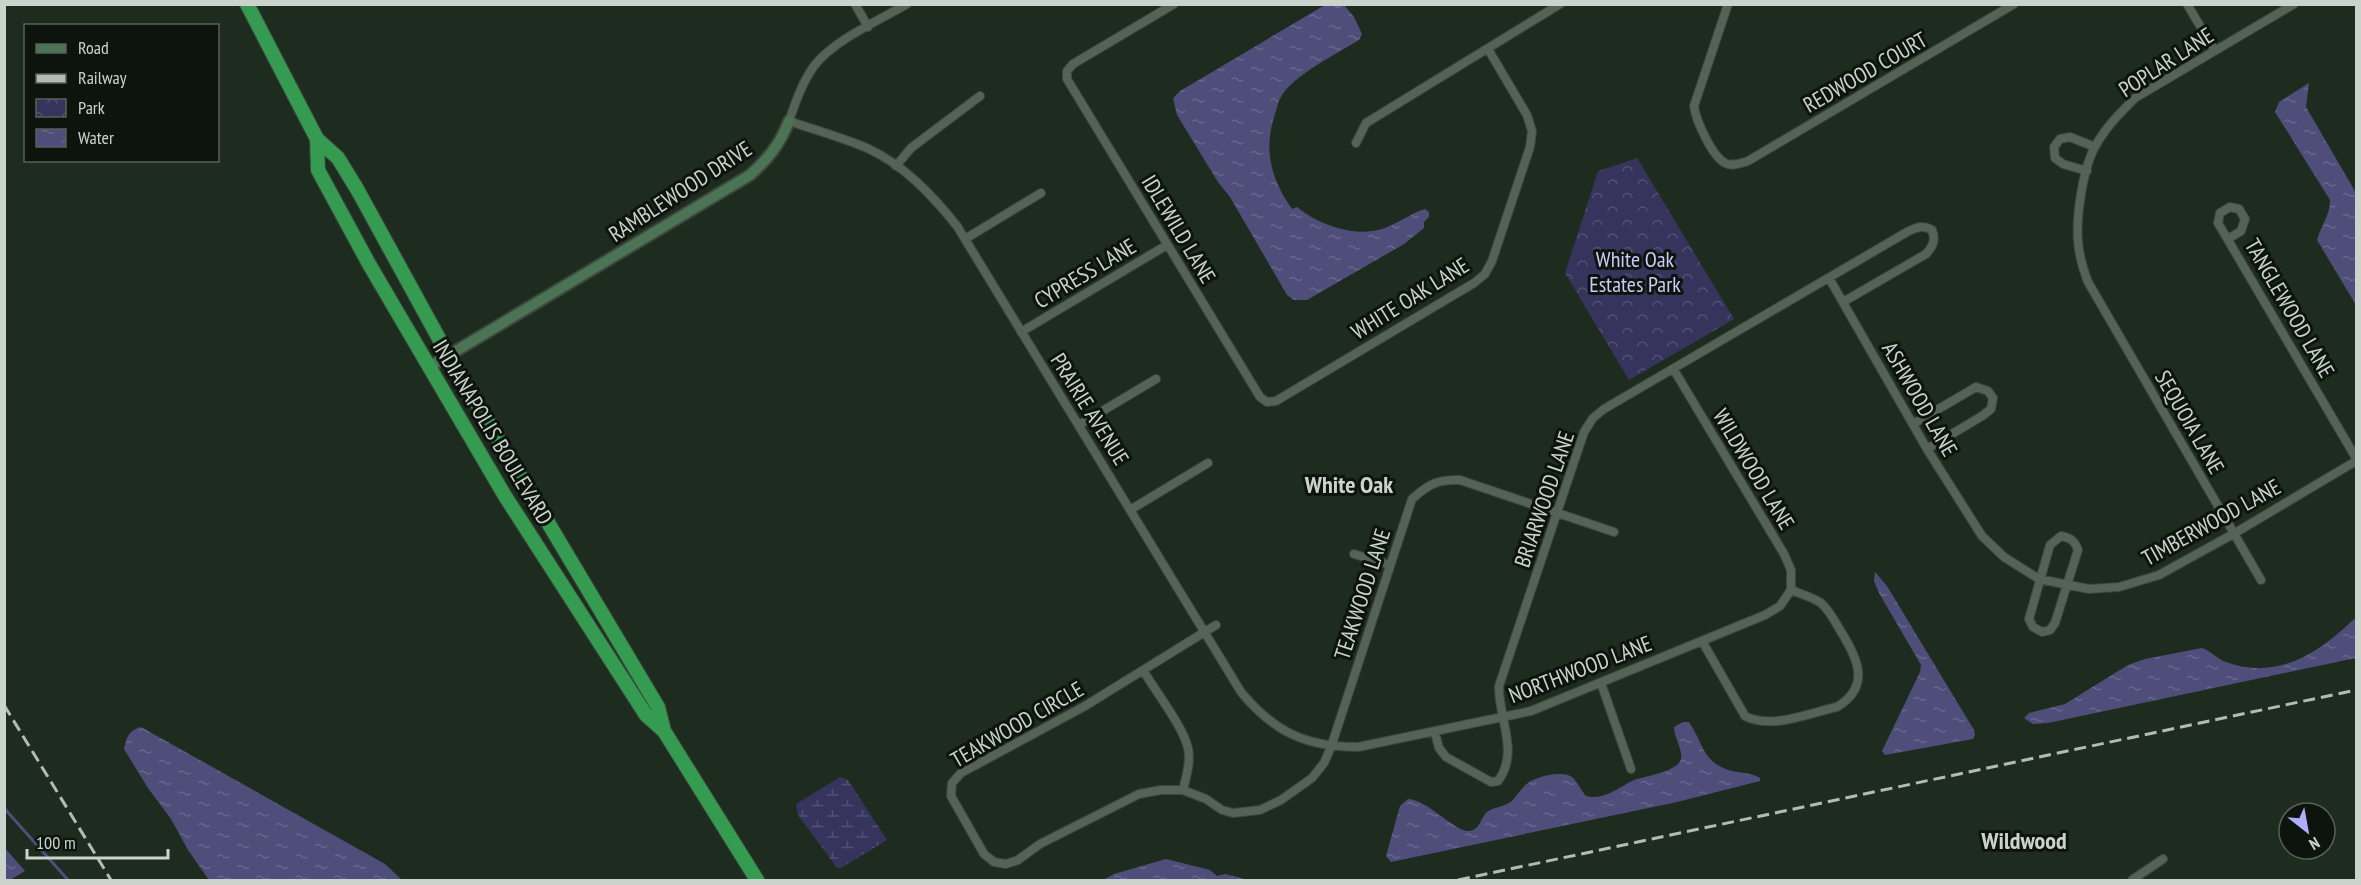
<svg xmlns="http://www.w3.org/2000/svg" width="2361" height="885" font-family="'PT Sans Narrow',sans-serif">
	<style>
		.wetland { fill: url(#wetland-marsh) }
		.park { fill: url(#park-crowns) }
		.water { fill: url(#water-ripples) }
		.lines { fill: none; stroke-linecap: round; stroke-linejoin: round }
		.stream { stroke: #4f4e7a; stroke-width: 3 }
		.street-casing { stroke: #3b463c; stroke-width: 10 }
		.secondary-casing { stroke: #3b463c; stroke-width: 14 }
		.highway-casing { stroke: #3b463c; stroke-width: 16 }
		.street { stroke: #546356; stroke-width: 8 }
		.secondary { stroke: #4a7454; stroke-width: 10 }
		.highway { stroke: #349b50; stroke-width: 14 }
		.rail { stroke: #b3bcb4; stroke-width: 3; stroke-dasharray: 12 6; stroke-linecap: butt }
		.labels { text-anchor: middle; stroke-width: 6; stroke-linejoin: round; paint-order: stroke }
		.street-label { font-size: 22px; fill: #cbd4cc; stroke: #0d130d }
		.park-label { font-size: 22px; fill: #cacbf7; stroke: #0d130d }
		.neighbourhood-label { font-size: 24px; font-weight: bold; fill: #cbd4cc; stroke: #0d130d }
	</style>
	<defs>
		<pattern id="wetland-marsh" width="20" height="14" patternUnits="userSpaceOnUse" patternTransform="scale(1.5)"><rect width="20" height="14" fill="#36345d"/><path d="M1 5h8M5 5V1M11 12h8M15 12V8" fill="none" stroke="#525073"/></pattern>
		<pattern id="park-crowns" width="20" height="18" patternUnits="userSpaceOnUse" patternTransform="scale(1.5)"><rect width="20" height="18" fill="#36345d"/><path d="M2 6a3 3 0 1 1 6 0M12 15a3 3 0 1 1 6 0" fill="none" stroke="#525073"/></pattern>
		<pattern id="water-ripples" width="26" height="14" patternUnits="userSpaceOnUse" patternTransform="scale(1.5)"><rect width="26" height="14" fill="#4f4e7a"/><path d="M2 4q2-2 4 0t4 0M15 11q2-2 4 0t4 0" fill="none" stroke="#67678c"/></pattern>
	</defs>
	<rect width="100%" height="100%" fill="#1e2c20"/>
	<path class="wetland" d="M840 777 848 780 887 840 841 868H837L798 815 796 804Z"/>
	<path class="park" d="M1637 158 1734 319 1629 380 1565 273 1598 171Z"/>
	<path class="water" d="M1325 5H1344L1354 17 1362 34 1359 40C1338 53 1292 76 1281 97 1278 101 1277 109 1275 114 1263 150 1271 179 1292 209L1297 207C1316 223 1348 235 1373 231 1391 229 1408 214 1425 209L1429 212V217L1424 222V228L1404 244 1307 300H1294L1287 295 1230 197 1218 182 1177 115 1173 98 1180 91Z
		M2309 83 2306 107 2356 193V305L2317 240C2321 225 2330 216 2330 200L2275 112 2279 102Z
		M1875 572 1887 586 1974 730 1975 735 1973 739 1885 755 1882 751 1920 672 1921 665 1879 593 1874 581Z
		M2354 619 2356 620V658L2048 723 2033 724 2024 718 2029 713 2065 704 2128 665 2145 659 2202 648C2211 651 2217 659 2226 662 2277 681 2319 653 2354 619Z
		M1683 722H1689C1704 744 1702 763 1732 771 1741 773 1752 773 1760 778V781L1677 802 1391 862 1386 856 1400 806 1408 799C1428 800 1455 832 1469 831 1480 830 1480 819 1487 812 1494 807 1502 807 1509 803 1517 798 1520 788 1528 783 1536 776 1564 770 1572 777 1578 782 1581 791 1586 796 1604 801 1619 787 1634 780 1646 776 1677 772 1681 759 1683 750 1674 737 1674 727Z
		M141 727 385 864 402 880H209L188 850 171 819 148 788 124 749C127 737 128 731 141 727Z
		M4 847 25 871 10 880H5Z
		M1166 859 1210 870 1217 876 1225 874 1248 880H1103L1114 874Z"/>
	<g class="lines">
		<path class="stream" d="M4 808 68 880"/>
		<defs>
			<path id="street" d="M855 4 868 27
				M907 4C878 21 834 40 814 66 802 83 796 101 789 121 815 130 844 138 869 149 905 166 932 195 957 226L1241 692C1274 732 1306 747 1358 747L1531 711 1765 615 1780 606 1791 590
				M1174 4 1073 64 1067 71V79L1260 397 1267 402 1276 401 1474 283 1485 274 1492 261 1530 147 1532 131 1527 115 1488 49
				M1728 4 1694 106C1696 121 1712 156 1725 163 1732 167 1741 163 1748 161L2014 4
				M2187 4 2215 51
				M1356 143 1366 123 1560 4
				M896 166 911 148 980 96
				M2087 171 2063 164 2055 158 2054 147 2060 139 2070 137 2095 147
				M965 239 1041 193
				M2228 239 2241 231 2245 219 2239 209 2230 207 2220 213 2218 223 2356 458
				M1829 278 1927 449 1982 536 2004 557 2039 579 2089 589 2119 587 2159 575 2235 533 2356 461
				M1021 332 1167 245
				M1674 370 1784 554 1791 570V590
				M1913 424 1976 387 1988 391 1993 398 1991 409 1982 416 1927 449
				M1079 425 1156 379
				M1130 510 1208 463
				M2061 536C2071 538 2075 541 2078 550L2055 623 2050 630 2042 632 2033 627 2029 619 2050 545Z
				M1354 554 1390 565
				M2261 580 2088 282C2083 269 2079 256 2078 241 2076 216 2083 167 2096 145 2106 127 2120 113 2135 98L2294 4
				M1216 625 1085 706 961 773 952 783 951 796 984 854 994 862 1006 864 1018 860 1040 844 1139 794 1161 790H1183L1206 799 1222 810 1233 813 1260 810 1281 800 1312 778 1324 763 1331 747 1412 499C1429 484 1438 479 1460 480L1614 532
				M1702 641 1745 716C1772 730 1809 713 1837 707 1872 686 1857 657 1840 630 1835 621 1829 610 1821 603 1812 597 1801 594 1791 590
				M1143 670C1155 691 1183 726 1188 748 1191 762 1186 777 1183 790
				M1601 683 1631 769
				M1435 733 1439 748 1446 757 1491 782 1498 781C1520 752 1498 718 1499 686L1584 432 1593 418 1604 409 1907 232C1917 227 1922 225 1932 230 1936 240 1933 246 1926 254L1843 302
				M2132 880 2163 859"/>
			<path id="secondary" d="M429 367 750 175C769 158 780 144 789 121"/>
			<path id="highway" d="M247 4 317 139 338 158 357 189 448 355 658 707 664 731
				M317 139 318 170 369 264 505 496 646 715 664 731 757 880"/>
		</defs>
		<use href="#street" class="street-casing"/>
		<use href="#secondary" class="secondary-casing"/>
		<use href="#highway" class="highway-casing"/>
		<use href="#street" class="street"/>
		<use href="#secondary" class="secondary"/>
		<use href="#highway" class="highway"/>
		<path class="rail" d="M4 705 111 880
			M1458 880 2356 690"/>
	</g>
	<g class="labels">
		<g class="street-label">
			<text transform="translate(2166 62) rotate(-33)" y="8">POPLAR LANE</text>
			<text transform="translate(1865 72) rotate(-30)" y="8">REDWOOD COURT</text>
			<text transform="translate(680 191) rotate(-33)" y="8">RAMBLEWOOD DRIVE</text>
			<text transform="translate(1179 229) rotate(59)" y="8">IDLEWILD LANE</text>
			<text transform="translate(1085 273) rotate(-31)" y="8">CYPRESS LANE</text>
			<text transform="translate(1410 298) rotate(-32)" y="8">WHITE OAK LANE</text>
			<text transform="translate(2290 308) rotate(60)" y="8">TANGLEWOOD LANE</text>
			<text transform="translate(1920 399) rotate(60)" y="8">ASHWOOD LANE</text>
			<text transform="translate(1090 409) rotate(58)" y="8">PRAIRIE AVENUE</text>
			<text transform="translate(2190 422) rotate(60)" y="8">SEQUOIA LANE</text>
			<text transform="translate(493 432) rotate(59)" y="8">INDIANAPOLIS BOULEVARD</text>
			<text transform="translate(1754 469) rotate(59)" y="8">WILDWOOD LANE</text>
			<text transform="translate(1544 499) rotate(-71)" y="8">BRIARWOOD LANE</text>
			<text transform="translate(2211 522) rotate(-29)" y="8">TIMBERWOOD LANE</text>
			<text transform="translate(1362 594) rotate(-72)" y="8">TEAKWOOD LANE</text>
			<text transform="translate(1580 669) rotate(-21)" y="8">NORTHWOOD LANE</text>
			<text transform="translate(1017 724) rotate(-30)" y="8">TEAKWOOD CIRCLE</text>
		</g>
		<g class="park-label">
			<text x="1635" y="267">White Oak<tspan x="1635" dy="25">Estates Park</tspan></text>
		</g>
		<g class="neighbourhood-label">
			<text x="1349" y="493">White Oak</text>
			<text x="2024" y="849">Wildwood</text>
		</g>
	</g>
	<rect width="2361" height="885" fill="none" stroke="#cbd4cc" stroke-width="12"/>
	<rect x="24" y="24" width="195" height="138" fill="#0d130d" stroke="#596059" stroke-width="1.5"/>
	<rect x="36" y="44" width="30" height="9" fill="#4a7454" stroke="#596059" stroke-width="1.5"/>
	<text x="78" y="54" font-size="18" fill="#cbd4cc">Road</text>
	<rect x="36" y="74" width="30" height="9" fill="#b3bcb4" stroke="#596059" stroke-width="1.5"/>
	<text x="78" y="84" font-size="18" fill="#cbd4cc">Railway</text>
	<rect x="36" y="99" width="30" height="18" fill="url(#park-crowns)" stroke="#596059" stroke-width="1.5"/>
	<text x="78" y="114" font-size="18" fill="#cbd4cc">Park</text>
	<rect x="36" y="129" width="30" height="18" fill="url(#water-ripples)" stroke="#596059" stroke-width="1.5"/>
	<text x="78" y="144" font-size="18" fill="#cbd4cc">Water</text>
	<g transform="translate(2307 831) rotate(149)"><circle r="28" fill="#0d130d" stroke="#596059" stroke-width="1.5"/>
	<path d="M0-4.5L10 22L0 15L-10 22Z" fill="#afaefa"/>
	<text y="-9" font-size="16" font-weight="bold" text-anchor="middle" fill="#cbd4cc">N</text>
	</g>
	<path d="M27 849v9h141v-9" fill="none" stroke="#cbd4cc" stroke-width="3"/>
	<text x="36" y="849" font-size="18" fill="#cbd4cc" stroke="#0d130d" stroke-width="4.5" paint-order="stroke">100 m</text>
</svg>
